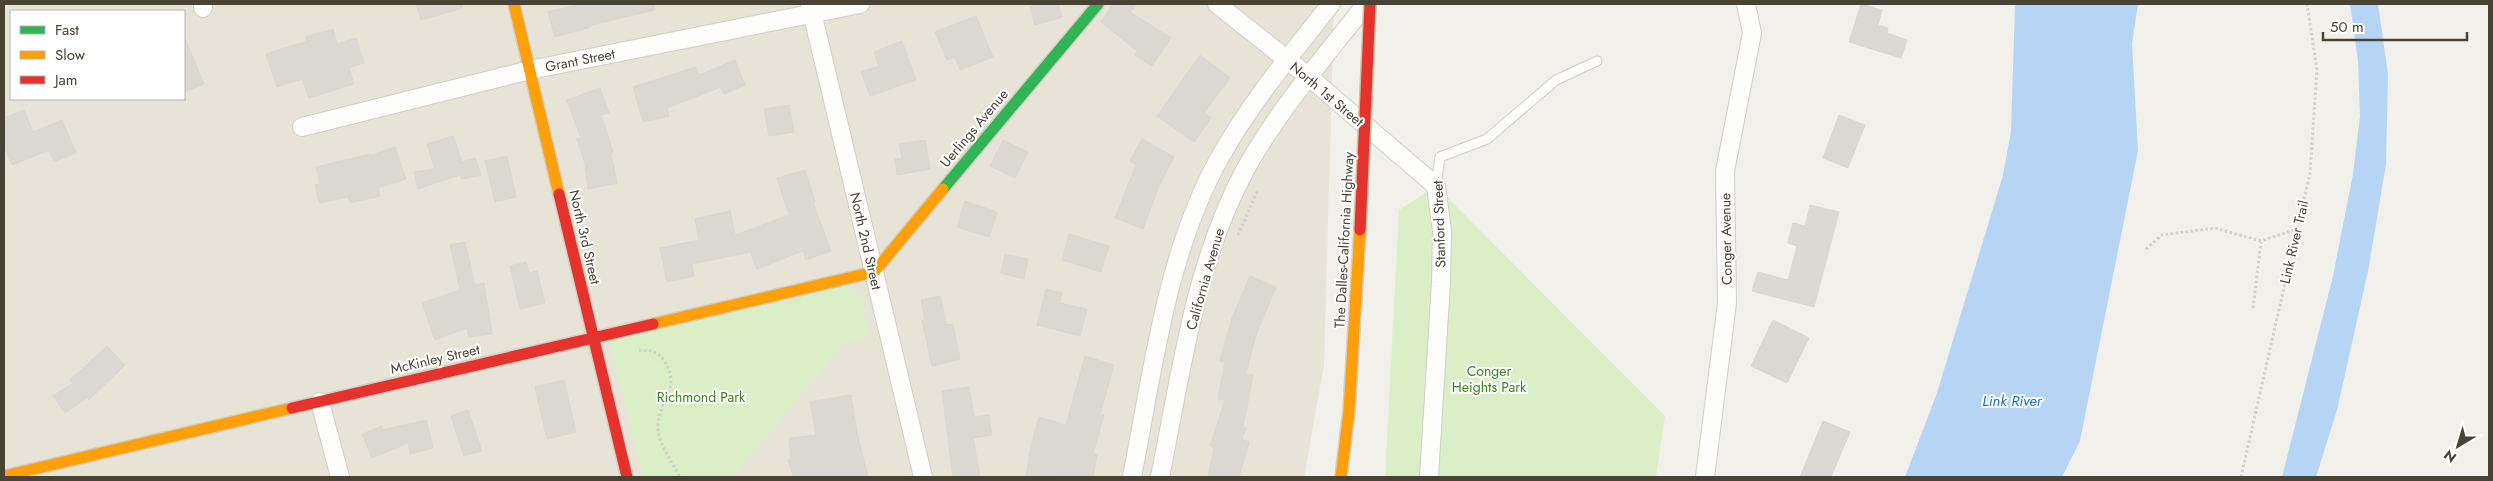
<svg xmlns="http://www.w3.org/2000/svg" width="2493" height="481" font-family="Jost,sans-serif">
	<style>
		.residential { fill: #e7e3d7; fill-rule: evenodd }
		.green { fill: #dbefc7 }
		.water { fill: #b6d5f4 }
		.building { fill: #dcd9d2; stroke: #dad7d0 }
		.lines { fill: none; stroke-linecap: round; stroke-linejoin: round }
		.lane-casing { stroke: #d0cec7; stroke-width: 11 }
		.street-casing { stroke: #d0cec7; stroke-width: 20 }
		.fast-casing { stroke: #d2cec0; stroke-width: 14 }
		.slow-casing { stroke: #d2cec0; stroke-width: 14 }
		.jam-casing { stroke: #d2cec0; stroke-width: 14 }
		.path { stroke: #d2d0ca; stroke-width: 3; stroke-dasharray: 2.5 2.5; stroke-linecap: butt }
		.lane { stroke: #fdfdfc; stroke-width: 9 }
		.street { stroke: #fdfdfc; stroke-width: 18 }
		.fast { stroke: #30b455; stroke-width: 11 }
		.slow { stroke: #ff9f0a; stroke-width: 11 }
		.jam { stroke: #e5322d; stroke-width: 11 }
		.jam-bridge-casing { stroke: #ccc1a2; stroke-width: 14; stroke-linecap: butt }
		.jam-bridge { stroke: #e5322d; stroke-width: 11 }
		.labels { text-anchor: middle; stroke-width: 4; stroke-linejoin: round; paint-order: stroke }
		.street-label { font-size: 14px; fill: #494335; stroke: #fff }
		.park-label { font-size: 14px; fill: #3c8221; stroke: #fff }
		.water-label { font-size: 15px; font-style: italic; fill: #216ec1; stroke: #fff }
	</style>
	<rect width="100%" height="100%" fill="#f2f0ea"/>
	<path class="residential" d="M4 4H1334L1324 365 1304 477H4ZM11 11H184V99H11Z"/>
	<path class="green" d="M1436 186 1665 416 1656 477H1385L1399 210Z
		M848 286 862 297 868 337 845 342 732 477H643L609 340Z"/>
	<path class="water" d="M2015 4H2138L2132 44 2138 151 2080 441 2062 477H1905L1937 393 2003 175 2011 131Z
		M2350 4H2378L2388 74 2386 164 2368 271 2337 410 2316 477H2282L2333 276 2353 174 2360 116 2358 61Z"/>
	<path class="building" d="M416 4H462L463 8 421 20Z
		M579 4H654L655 10 591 25V27L555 37 548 12Z
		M1041 4H1058L1062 17 1035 25 1030 7Z
		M1113 4H1137L1130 12 1171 38 1152 66 1135 55 1137 51 1101 22Z
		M1861 4 1882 10 1878 25 1888 28 1887 33 1907 40 1901 58 1849 42Z
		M976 16 993 57 960 70 955 57 947 60 935 32Z
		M333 29 337 44 356 38 364 63 349 68 354 84 309 98 302 79 277 87 266 54 307 41 306 37Z
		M184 36 204 84 184 92Z
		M902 41 916 80 870 96 861 72 879 66 874 52Z
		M1200 55 1230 78 1204 113 1211 118 1194 142 1157 116Z
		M735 60 745 85 724 94 721 87 667 108 669 116 643 122 633 87 696 67 699 75Z
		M600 88 609 113 601 115 613 152 611 153 617 183 588 189 585 164 577 139 581 138 567 100Z
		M789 105 794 132 769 136 764 109Z
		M24 110 33 132 62 120 76 153 54 162 49 150 12 165 4 146V118Z
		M1839 115 1865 125 1848 168 1823 158Z
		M453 136 462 162 475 158 481 175 462 179 460 175 418 189 414 172 435 169 427 144Z
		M1142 139 1174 157 1158 188 1143 229 1115 218 1136 165 1130 161Z
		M925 140 930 169 897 175 895 159 902 158 899 144Z
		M1003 140 1028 152 1015 178 990 166Z
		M395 147 406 179 378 188 380 196 350 203 348 197 319 203 315 185 320 184 316 167 370 154V156Z
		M507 156 516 197 495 202 485 161Z
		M805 170 815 201 813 202 831 251 806 260 803 251 757 269 750 252 692 264 694 276 667 282 660 248 699 240 695 219 730 211 735 235 789 215 777 178Z
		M965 201 997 212 989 237 957 227Z
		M1810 205 1839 212 1814 307 1752 291 1758 272 1788 280 1797 246 1788 243 1793 223 1805 226Z
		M1069 234 1109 246 1101 272 1062 260Z
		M465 242 475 285 484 283 492 334 469 337 467 328 435 340 422 303 460 290 450 245Z
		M1005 254 1028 259 1024 279 1001 273Z
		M526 262 529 273 537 271 545 303 520 309 510 266Z
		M1250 276 1276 287 1256 335 1246 374 1253 375 1243 427 1246 428 1242 439 1249 442 1239 477H1208L1214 448 1210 446 1225 400 1218 399 1225 362 1220 361 1232 318Z
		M1046 289 1062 293 1060 303 1087 309 1080 336 1037 325Z
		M940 296 947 325 953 324 960 359 932 366 922 320H925L921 300Z
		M1773 320 1809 338 1787 383 1751 366Z
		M107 346 125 365 89 400 87 398 65 413 53 396 73 383 70 380Z
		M1085 356 1114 365 1100 414 1104 415 1093 454 1097 455 1093 477 1026 476 1031 446 1039 417 1066 425Z
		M564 380 576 432 547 439 535 387Z
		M969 387 974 417 989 415 992 435 973 438 980 477H953L942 391Z
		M851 395 857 433 868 477H794L788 460 791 459 789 438 816 435 810 402Z
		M468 410 482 451 464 456 451 416Z
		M426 420 433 448 410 454 408 443 372 458 362 434 382 426 383 430Z
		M1823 421 1850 432 1831 477H1800Z"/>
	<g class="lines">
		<defs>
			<path id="lane" d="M1436 185 1440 157 1487 139 1556 80 1597 61"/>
			<path id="street" d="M810 4 923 477
				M1217 4 1309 77 1436 186 1442 231 1441 282 1429 477
				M203 8V4
				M302 127 530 70 860 4
				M320 402 340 477
				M1132 477C1153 370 1166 254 1220 157 1251 102 1292 53 1331 4
				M1160 477C1181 374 1194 266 1244 172 1277 111 1324 58 1366 4
				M1705 477 1727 303 1725 171 1752 33 1746 4"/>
			<path id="fast" d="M943 189 1098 4"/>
			<path id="slow" d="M514 4 559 194
				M653 324 874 272 943 189
				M4 476 292 408
				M1341 477 1349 411 1360 230"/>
			<path id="jam" d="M559 194 627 477
				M292 408 653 324"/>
		</defs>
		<use href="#lane" class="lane-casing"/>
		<use href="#street" class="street-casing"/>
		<use href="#fast" class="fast-casing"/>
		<use href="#slow" class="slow-casing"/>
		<use href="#jam" class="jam-casing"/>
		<path class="path" d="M1238 235 1258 190
			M2146 249 2162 235 2215 228 2261 241 2297 229
			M2253 308 2261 242
			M639 350C644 351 650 350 654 352 666 357 674 377 670 388 665 402 657 414 658 429 660 447 672 461 680 477
			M2241 477 2310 173 2317 70 2307 4"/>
		<use href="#lane" class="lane"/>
		<use href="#street" class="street"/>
		<use href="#fast" class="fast"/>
		<use href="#slow" class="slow"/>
		<use href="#jam" class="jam"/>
		<defs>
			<path id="jam-bridge" d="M1360 230 1370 4"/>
		</defs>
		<use href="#jam-bridge" class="jam-bridge-casing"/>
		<use href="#jam-bridge" class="jam-bridge"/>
	</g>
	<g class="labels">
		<g class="street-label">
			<text transform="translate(580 60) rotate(-11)" y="5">Grant Street</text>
			<text transform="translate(1327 94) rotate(40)" y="5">North 1st Street</text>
			<text transform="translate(974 128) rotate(-50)" y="5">Uerlings Avenue</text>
			<text transform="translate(1439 224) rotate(-92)" y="5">Stanford Street</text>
			<text transform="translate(585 237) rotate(77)" y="5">North 3rd Street</text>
			<text transform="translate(1726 239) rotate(-91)" y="5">Conger Avenue</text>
			<text transform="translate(1344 240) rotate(-87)" y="5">The Dalles-California Highway</text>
			<text transform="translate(866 241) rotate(77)" y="5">North 2nd Street</text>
			<text transform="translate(2294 242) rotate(-77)" y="5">Link River Trail</text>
			<text transform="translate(1205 279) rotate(-74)" y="5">California Avenue</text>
			<text transform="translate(435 359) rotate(-13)" y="5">McKinley Street</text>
		</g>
		<g class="park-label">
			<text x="1489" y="376">Conger<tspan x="1489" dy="16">Heights Park</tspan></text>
			<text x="701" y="402">Richmond Park</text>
		</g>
		<g class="water-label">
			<text x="2012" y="406">Link River</text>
		</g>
	</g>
	<rect width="2493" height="481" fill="none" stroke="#494335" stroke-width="10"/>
	<rect x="10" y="10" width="175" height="90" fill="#ffffff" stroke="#b6b4ae"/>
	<rect x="20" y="26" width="25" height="8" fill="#30b455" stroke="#b6b4ae"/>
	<text x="55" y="35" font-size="15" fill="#494335">Fast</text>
	<rect x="20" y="51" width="25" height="8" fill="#ff9f0a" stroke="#b6b4ae"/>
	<text x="55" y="60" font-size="15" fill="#494335">Slow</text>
	<rect x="20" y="76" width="25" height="8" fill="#e5322d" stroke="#b6b4ae"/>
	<text x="55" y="85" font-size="15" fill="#494335">Jam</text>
	<g transform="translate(2458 446) rotate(218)" stroke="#ffffff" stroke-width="4" paint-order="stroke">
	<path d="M0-4L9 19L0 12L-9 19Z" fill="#494335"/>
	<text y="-8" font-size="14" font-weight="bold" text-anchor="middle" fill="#494335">N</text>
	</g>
	<path d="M2323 32v8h144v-8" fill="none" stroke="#494335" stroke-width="2.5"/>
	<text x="2330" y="32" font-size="15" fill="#494335" stroke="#ffffff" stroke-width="4" paint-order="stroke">50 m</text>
</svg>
